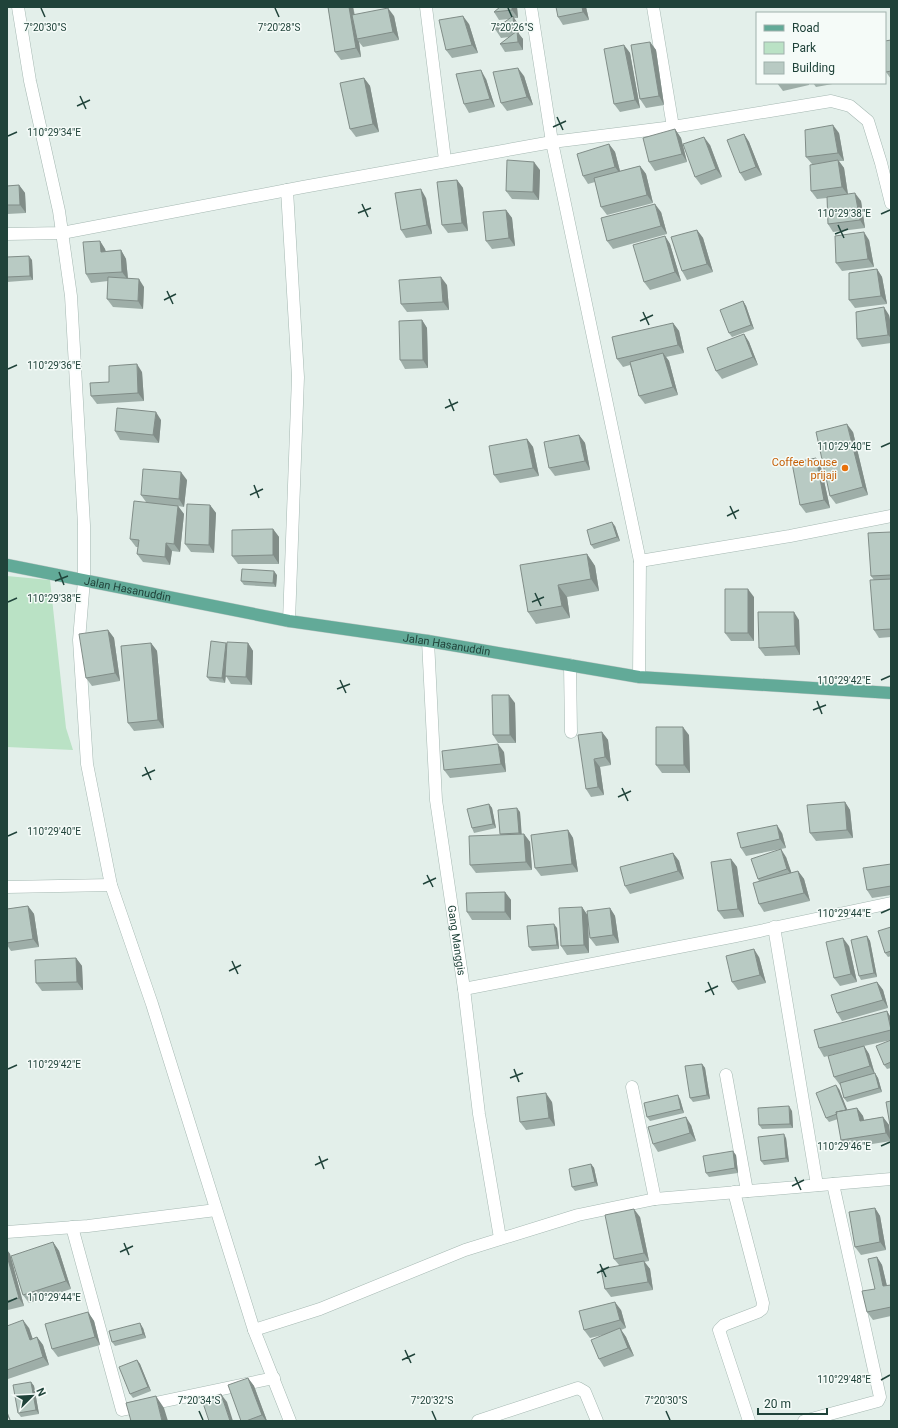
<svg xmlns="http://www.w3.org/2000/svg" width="898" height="1428" font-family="Roboto,sans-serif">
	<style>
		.green { fill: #bae2c5 }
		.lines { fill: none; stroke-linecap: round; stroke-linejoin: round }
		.minor-casing { stroke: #a5b8b2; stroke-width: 13 }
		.primary-casing { stroke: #c1cac8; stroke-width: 13 }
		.minor { stroke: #fff; stroke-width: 12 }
		.primary { stroke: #62aa98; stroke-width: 12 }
		.wall { fill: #9eaea8 }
		.shaded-wall { fill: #818d88 }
		.building { fill: #b8cac3; stroke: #818d88 }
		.ticks { fill: none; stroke: #20433a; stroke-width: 1.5 }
		.food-dot { fill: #e8710a; stroke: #f5fbf8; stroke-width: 1.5 }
		.labels { text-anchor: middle; stroke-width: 3; stroke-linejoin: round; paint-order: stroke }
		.food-label { font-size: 11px; fill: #c56008; stroke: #f5fbf8; text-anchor: end }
		.street-label { font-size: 11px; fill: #20433a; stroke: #f5fbf8 }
		.ticks-label { font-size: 10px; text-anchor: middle; fill: #20433a; stroke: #f5fbf8; stroke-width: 3; stroke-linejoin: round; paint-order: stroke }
	</style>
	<rect width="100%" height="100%" fill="#e3efea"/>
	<path class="green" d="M7 576 50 580 66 728 73 750 7 747Z"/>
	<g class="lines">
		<defs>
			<g id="minor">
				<path d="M18 7 30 81 59 211 71 296 84 525V580L79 640 87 764 111 885 152 1004 254 1330 290 1421"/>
				<path d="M426 7 445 160"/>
				<path d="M531 7 552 142 673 127 831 101 850 106 868 121 881 163 891 203"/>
				<path d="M653 7 673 127"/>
				<path d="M287 190 298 377 289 621"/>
				<path d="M7 234 62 233 303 187 552 142 640 561 790 536 891 516"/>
				<path id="s1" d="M428 641 436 800 464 989 479 1114 500 1238"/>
				<path d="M570 665 571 732"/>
				<path d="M639 677 640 561"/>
				<path d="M7 887 111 885"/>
				<path d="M774 927 817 1185"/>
				<path d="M464 989 736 936 891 903"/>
				<path d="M726 1075 747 1191"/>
				<path d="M632 1087 655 1199"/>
				<path d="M734 1192 763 1303 762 1309 758 1312 724 1325 719 1330 749 1421"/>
				<path d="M72 1227 122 1410 274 1378"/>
				<path d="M7 1232 88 1226 216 1210"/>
				<path d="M254 1330 320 1309 465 1250 578 1215 655 1199 891 1179"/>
				<path d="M478 1421 578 1388 585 1392 597 1421"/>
				<path d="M804 1421 878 1401 880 1397 833 1184"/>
			</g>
			<g id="primary">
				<path id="s2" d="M7 565 289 621 428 641 639 677 891 693"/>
			</g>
		</defs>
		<use href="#minor" class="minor-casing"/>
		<use href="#primary" class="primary-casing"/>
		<use href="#minor" class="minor"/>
		<use href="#primary" class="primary"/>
	</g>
	<path class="wall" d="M328 7H353L355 15 394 16 399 40 363 47 359 42 361 57 341 60 335 52Z
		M500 7H517L518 18H514L518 24 519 34 523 39V50L505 52 500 44 509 37 501 38 495 29 509 19 499 20 494 12Z
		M586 7 589 20 563 25 558 17Z
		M469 24 478 53 452 58 446 50Z
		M891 40V79L886 72Z
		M650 42 656 50 664 105 646 108 640 99Z
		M624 45 630 53 640 108 620 112 614 104Z
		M524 76 533 105 507 111 501 103Z
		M364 78 370 86 379 132 356 137 350 129Z
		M486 79 495 107 469 113 464 104Z
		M777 83H809V85L783 91Z
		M813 83H838L816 87Z
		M675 129 681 138 687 162 655 171 649 162Z
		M839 133 844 161H839L844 168 848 194 861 201 865 228 833 232 828 224 827 198 817 199 811 191 812 164 806 157Z
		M744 134 749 142 762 175 745 181 740 173Z
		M609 144 615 152 620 171 640 166 646 174 653 203 607 215 601 207 595 182 588 184 583 176Z
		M710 145 722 177 701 185 695 177Z
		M540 170 539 200 512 199 506 191Z
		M457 180 463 188 468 231 448 233 442 225Z
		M19 185 25 193 26 213 7 214V186Z
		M426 198 432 234 406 238 401 230Z
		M506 210 512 218 515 246 492 249 486 241Z
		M661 212 667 234 613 249 607 241Z
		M697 230 703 238 713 272 687 280 682 271Z
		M665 236 670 244 681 281 650 290 644 282Z
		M869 240 874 267 842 271 836 263Z
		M100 241 105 249 106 251 121 250 126 259 128 278 144 287 143 309 113 307 107 299 108 281 91 283 86 274Z
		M7 257 32 260 33 280 7 282Z
		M877 269 882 277 887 304 855 308 849 300Z
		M447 285 449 310 407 312 401 304Z
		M743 301 746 306 754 329 732 337 729 333Z
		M889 315 891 325V343L862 347 857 339Z
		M422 320 427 328 428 368 405 369 400 360Z
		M673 323 679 331 684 353 666 357 669 361 678 395 645 404 639 396 630 365 623 367 617 359Z
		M744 334 749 342 758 365 722 379 716 371Z
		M142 372 144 401 97 404 91 396 109 382Z
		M161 420 159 443 120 440 115 431Z
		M853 432 868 495 836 504 830 496Z
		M579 435 585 443 590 470 555 476 549 468Z
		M527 439 533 447 539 476 500 483 494 475Z
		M821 467 830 508 806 513 800 505Z
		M187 480 184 507 178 506 184 514 180 552 172 551 170 565 143 562 137 554 138 547H136L130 539 146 502 141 495Z
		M210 505 216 513 214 553 191 552 185 544Z
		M615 526 620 541 594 549 591 545Z
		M273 529 279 537V564H238L232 556Z
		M891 532V637L879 638 874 630V580L871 576Z
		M587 554 595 566 599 591 567 597 570 618 536 624 528 612Z
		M277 575 276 587 244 585 241 581Z
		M754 597V641H731L725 633Z
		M799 620 800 655 765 656 759 648Z
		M108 630 114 638 120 681 92 686 86 678Z
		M151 643 157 651 164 728 134 731 128 723Z
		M226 643 227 644 248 643 253 651 252 685 231 684 226 676 225 683 210 681 207 677Z
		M515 703 516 743H498L493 735Z
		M602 732 608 740 611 765 600 767 604 795 591 797 586 789Z
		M689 735 690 773H662L656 765Z
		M504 752 506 772 450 778 444 770Z
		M845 802 850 810 853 838 816 841 810 833Z
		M489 804 492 808 496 828 474 833 472 828Z
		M520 812 521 834H524L530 842 532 870 476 873 470 865 501 835 500 834Z
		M568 830 573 838 578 872 541 876 535 868Z
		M782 833 786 848 746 856 741 848Z
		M673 853 679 861 684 879 630 894 625 886Z
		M786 857 791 873 798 871 804 879 810 901 764 912 759 904V881L758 879Z
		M731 859 737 867 744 917 724 919 718 911Z
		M891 864V895L872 898 867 890Z
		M505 892 511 900V920H472L467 912Z
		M28 906 34 914 39 947 11 951 7 945V909Z
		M582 907 588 916 589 953 567 955 561 946Z
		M610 908 615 916 619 943 596 946 590 938Z
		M891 927V956L888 957 885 953Z
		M557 928 559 949 532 951 529 947Z
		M867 936 870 941 877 977 861 980 859 976Z
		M849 946 857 982 840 986 834 978Z
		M759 957 766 983 738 990 732 982Z
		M76 958 82 966 83 990 42 991 36 983Z
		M877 982 883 990 888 1008 842 1021 837 1013Z
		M887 1011 891 1018V1068L887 1069 884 1065 891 1040 864 1046 869 1054 875 1074 878 1078 882 1092 847 1102 844 1098 841 1085H840L834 1077 849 1050 824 1057 819 1048Z
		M702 1064 705 1068 710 1099 693 1102 690 1098Z
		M839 1089 847 1110 857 1108 863 1116 864 1120 883 1117 889 1125 891 1141 847 1148 841 1140 838 1119 829 1122 826 1118Z
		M680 1099 684 1113 650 1121 647 1117Z
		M552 1102 555 1126 526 1130 520 1122Z
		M792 1111 793 1128 762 1129 759 1125Z
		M691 1125 696 1141 658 1152 653 1144Z
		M786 1138 789 1162 764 1165 761 1161Z
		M736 1155 738 1173 709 1177 706 1173Z
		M591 1164 594 1168 598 1186 575 1191 572 1187Z
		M875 1208 880 1216 886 1250 861 1255 855 1247Z
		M640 1217 649 1261 644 1262 650 1269 653 1290 611 1297 605 1289 619 1265 614 1259Z
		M53 1242 59 1251 71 1289 29 1303 23 1295Z
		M7 1250 10 1254 24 1306 8 1310 7 1309Z
		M877 1257 882 1265 887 1286 891 1285V1316L873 1320 867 1312 875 1289Z
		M621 1310 626 1328 621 1330 626 1337 634 1356 604 1367 599 1359 607 1334 590 1338 584 1330Z
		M88 1312 94 1321 100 1345 58 1357 52 1349Z
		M7 1326 29 1328 32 1339 37 1337 43 1345 49 1365 8 1379H7Z
		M143 1328 146 1338 115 1346 112 1342Z
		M137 1360 140 1364 151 1391 133 1398 130 1394Z
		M248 1378 254 1386 267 1421H241Z
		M31 1382 34 1386 39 1414 21 1417 18 1413Z"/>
	<path class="shaded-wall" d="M349 7H353L358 39H357L359 42 361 57 356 48Z
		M512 7H517L518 18 512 10Z
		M582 7H586L589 20 583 12Z
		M388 8 394 16 399 40 393 32Z
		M463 16 469 24 478 53 472 45Z
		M513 16 518 24 519 34 523 39V50L518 42 517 32 514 28Z
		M650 42 656 50 664 105 659 96Z
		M624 45 630 53 640 108 635 100Z
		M518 68 524 76 533 105 527 97Z
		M481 70 486 79 495 107 490 99Z
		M364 78 370 86 379 132 373 124Z
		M833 125 839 133 844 161 838 153Z
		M675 129 681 138 687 162 682 154Z
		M744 134 749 142 762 175 756 167Z
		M704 137 710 145 722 177 716 169Z
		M609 144 615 152 621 175 615 167Z
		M838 160 844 168 848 195 842 187Z
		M534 162 540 170 539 200 533 192Z
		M640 166 646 174 653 203 647 195Z
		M457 180 463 188 468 231 462 223Z
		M19 185 25 193 26 213 20 205Z
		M421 189 426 198 432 234 427 225Z
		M855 193 861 201 865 228 860 220Z
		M655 204 661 212 667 234 661 226Z
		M506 210 512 218 515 246 509 238Z
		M697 230 703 238 713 272 707 264Z
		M864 232 869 240 874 267 868 259Z
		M665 236 670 244 681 281 675 272Z
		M100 241 105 249 106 260 101 252Z
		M121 250 126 259 128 280 122 272Z
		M29 256 32 260 33 280 30 276Z
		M877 269 882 277 887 304 881 296Z
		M441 277 447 285 449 310 443 302Z
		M139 279 144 287 143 309 138 301Z
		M743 301 746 306 754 329 751 325Z
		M884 307 889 315 891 325V338L888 335Z
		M422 320 427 328 428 368 423 360Z
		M673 323 679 331 684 353 678 345Z
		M744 334 749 342 758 365 753 357Z
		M663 353 669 361 678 395 673 387Z
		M137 364 142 372 144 401 138 393Z
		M156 412 161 420 159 443 153 435Z
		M847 424 853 432 868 495 863 487Z
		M579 435 585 443 590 470 585 461Z
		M527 439 533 447 539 476 533 468Z
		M816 458 821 467 830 508 824 500Z
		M181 472 187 480 184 507 179 499Z
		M210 505 216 513 214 553 209 545Z
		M178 506 184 514 180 552 174 544Z
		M612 522 615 526 620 541 617 537Z
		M273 529 279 537V564L273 555Z
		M166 543 172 551 170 565 165 557Z
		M587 554 595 566 599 591 591 579Z
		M274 571 277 575 276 587 273 583Z
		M558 585 567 597 570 618 562 606Z
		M748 589 754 597V641L748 633Z
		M794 612 799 620 800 655 795 646Z
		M108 630 114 638 120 681 115 673Z
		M151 643 157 651 164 728 158 720Z
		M226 643 228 647 225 683 222 678Z
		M248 643 253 651 252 685 246 677Z
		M509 695 515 703 516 743 510 735Z
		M683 727 689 735 690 773 684 765Z
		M602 732 608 740 611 765 605 757Z
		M498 744 504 752 506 772 501 764Z
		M594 759 600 767 604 795 598 787Z
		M845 802 850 810 853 838 847 830Z
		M489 804 492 808 496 828 493 824Z
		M517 808 520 812 522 837 519 833Z
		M777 825 782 833 786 848 780 839Z
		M568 830 573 838 578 872 572 864Z
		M524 834 530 842 532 870 526 862Z
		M781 849 786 857 793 877 787 869Z
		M673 853 679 861 684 879 678 871Z
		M731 859 737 867 744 917 738 909Z
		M798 871 804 879 810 901 804 893Z
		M505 892 511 900V920L505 912Z
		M28 906 34 914 39 947 33 939Z
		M582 907 588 916 589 953 584 945Z
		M610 908 615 916 619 943 613 935Z
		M554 924 557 928 559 949 557 945Z
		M867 936 870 941 877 977 874 973Z
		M843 938 849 946 857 982 851 974Z
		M754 949 759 957 766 983 760 975Z
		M76 958 82 966 83 990 77 982Z
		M877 982 883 990 888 1008 883 1000Z
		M887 1011 891 1018V1028Z
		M864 1046 869 1054 875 1075 870 1066Z
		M702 1064 705 1068 710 1099 707 1095Z
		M875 1073 878 1078 882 1092 879 1088Z
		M836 1085 839 1089 849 1114 846 1110Z
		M546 1093 552 1102 555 1126 549 1118Z
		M678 1095 680 1099 684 1113 681 1109Z
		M789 1106 792 1111 793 1128 790 1124Z
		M857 1108 863 1116 866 1129 860 1121Z
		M686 1117 691 1125 696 1141 690 1133Z
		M883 1117 889 1125 891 1141 886 1133Z
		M784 1134 786 1138 789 1162 786 1158Z
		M733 1151 736 1155 738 1173 735 1168Z
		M591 1164 594 1168 598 1186 595 1182Z
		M875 1208 880 1216 886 1250 880 1242Z
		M634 1209 640 1217 649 1261 644 1253Z
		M53 1242 59 1251 71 1289 66 1281Z
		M7 1250 10 1254 24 1306 19 1298 7 1256Z
		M877 1257 882 1265 889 1295 883 1286Z
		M644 1261 650 1269 653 1290 648 1282Z
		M615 1302 621 1310 626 1328 620 1320Z
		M88 1312 94 1321 100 1345 95 1337Z
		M23 1320 29 1328 36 1348 30 1340Z
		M140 1323 143 1328 146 1338 143 1334Z
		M620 1328 626 1337 634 1356 628 1348Z
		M37 1337 43 1345 49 1365 43 1357Z
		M137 1360 140 1364 151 1391 148 1387Z
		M248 1378 254 1386 267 1421H266L262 1415Z
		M31 1382 34 1386 39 1414 36 1410Z
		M221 1394 227 1402 233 1421H230Z
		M156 1396 164 1408 168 1421H162Z
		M7 1411 11 1421H10L7 1415Z"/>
	<path class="building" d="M328 7H349L356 48 335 52Z
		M500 7H512V10L494 12Z
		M556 7H582L583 12 558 17Z
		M388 8 393 32 357 39 352 15Z
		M463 16 472 45 446 50 439 20Z
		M513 16 514 28 495 29Z
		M517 31 518 42 500 44Z
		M891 40V71L886 72 885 68V41Z
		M650 42 659 96 640 99 631 45Z
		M624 45 635 100 614 104 604 49Z
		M518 68 527 97 501 103 493 72Z
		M481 70 490 99 464 104 456 74Z
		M364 78 373 124 350 129 340 83Z
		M833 125 838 153 806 157 805 130Z
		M675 129 682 154 649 162 643 138Z
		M744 134 756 167 740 173 727 140Z
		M704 137 716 169 695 177 683 144Z
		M609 144 615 167 583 176 577 154Z
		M507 160 534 162 533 192 506 191Z
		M838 160 842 187 811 191 810 165Z
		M640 166 647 195 601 207 594 178Z
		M457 180 462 223 442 225 437 182Z
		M19 185 20 205H7V186Z
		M421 189 427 225 401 230 395 193Z
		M855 193 860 220 828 224 827 197Z
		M655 204 661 226 607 241 601 218Z
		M506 210 509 238 486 241 483 212Z
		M697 230 707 264 682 271 671 237Z
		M864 232 868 259 836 263 835 236Z
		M665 236 675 272 644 282 633 245Z
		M100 241 101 252 121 250 122 272 86 274 83 242Z
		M29 256 30 276 7 277V257Z
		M877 269 881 296 849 300V273Z
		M108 277 139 279 138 301 107 299Z
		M441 277 443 302 401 304 399 280Z
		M743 301 751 325 729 333 720 310Z
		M884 307 888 335 857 339 856 312Z
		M422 320 423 360H400L399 321Z
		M673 323 678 345 617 359 612 337Z
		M744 334 753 357 716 371 707 348Z
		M663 353 673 387 639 396 630 362Z
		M137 364 138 393 91 396 90 383 109 382V366Z
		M117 408 156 412 153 435 115 431Z
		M847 424 863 487 830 496 816 432Z
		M579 435 585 461 549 468 544 442Z
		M527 439 533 468 494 475 489 446Z
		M816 458 824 500 800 505 792 463Z
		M143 469 181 472 179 499 141 495Z
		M134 501 178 506 174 544 166 543 165 557 137 554 139 540 130 539Z
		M187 504 210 505 209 545 185 544Z
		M612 522 617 537 591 545 587 530Z
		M273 529V555L232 556V530Z
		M891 532V575L871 576 868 533Z
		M587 554 591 579 558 585 562 606 528 612 520 565Z
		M242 569 274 571 273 583 241 581Z
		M891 579V629L874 630 870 580Z
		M725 589H748V633H725Z
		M758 612H794L795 646 759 648Z
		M108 630 115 673 86 678 79 634Z
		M211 641 226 643 222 678 207 677Z
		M227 642 248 643 246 677 225 676Z
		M151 643 158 720 128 723 121 646Z
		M492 695H509L510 735H493Z
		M656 727H683L684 765H656Z
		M602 732 605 757 594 759 598 787 586 789 578 735Z
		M498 744 501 764 444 770 442 751Z
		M845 802 847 830 810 833 807 805Z
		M489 804 493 824 472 828 467 809Z
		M517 808 519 833 500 834 498 810Z
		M777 825 780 839 741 848 737 833Z
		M568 830 572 864 535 868 531 835Z
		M524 834 526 862 470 865 469 836Z
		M781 849 787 869 758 879 751 859Z
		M673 853 678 871 625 886 620 867Z
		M731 859 738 909 718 911 711 862Z
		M891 864V886L867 890 863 868Z
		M798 871 804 893 759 904 753 883Z
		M505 892V912H467L466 893Z
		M28 906 33 939 7 943V909Z
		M582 907 584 945 561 946 559 908Z
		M610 908 613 935 590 938 587 911Z
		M554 924 557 945 529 947 527 926Z
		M891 927V951L885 953 878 931Z
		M867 936 874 973 859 976 851 940Z
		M843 938 851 974 834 978 826 942Z
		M754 949 760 975 732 982 726 956Z
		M76 958 77 982 36 983 35 960Z
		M877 982 883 1000 837 1013 831 995Z
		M887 1011 891 1030 819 1048 814 1030Z
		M891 1040V1062L884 1065 876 1046Z
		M864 1046 870 1066 834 1077 828 1056Z
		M702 1064 707 1095 690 1098 685 1066Z
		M875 1073 879 1088 844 1098 840 1083Z
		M836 1085 846 1110 836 1112 837 1114 826 1118 816 1093Z
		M546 1093 549 1118 520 1122 517 1097Z
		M678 1095 681 1109 647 1117 644 1103Z
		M891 1101V1131L886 1102Z
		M789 1106 790 1124 759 1125 758 1108Z
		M857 1108 860 1121 883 1117 886 1133 841 1140 836 1112Z
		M686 1117 690 1133 653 1144 648 1127Z
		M784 1134 786 1158 761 1161 758 1137Z
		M733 1151 735 1168 706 1173 703 1156Z
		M591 1164 595 1182 572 1187 569 1169Z
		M875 1208 880 1242 855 1247 849 1212Z
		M634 1209 644 1253 614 1259 605 1215Z
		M53 1242 66 1281 23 1295 11 1256Z
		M7 1256 19 1298 7 1301Z
		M877 1257 883 1286 891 1285V1307L867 1312 862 1291 875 1289 868 1259Z
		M644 1261 648 1282 605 1289 601 1269Z
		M615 1302 620 1320 584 1330 579 1311Z
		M88 1312 95 1337 52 1349 45 1324Z
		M23 1320 30 1340 37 1337 43 1357 7 1370V1326Z
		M140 1323 143 1334 112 1342 109 1331Z
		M620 1328 628 1348 599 1359 591 1340Z
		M137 1360 148 1387 130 1394 119 1367Z
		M248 1378 262 1415 246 1421H241L228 1385Z
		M31 1382 36 1410 18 1413 13 1385Z
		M221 1394 230 1421H209L202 1400Z
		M156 1396 162 1421H131L126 1403Z"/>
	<path class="ticks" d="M41 8 45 17M275 8 279 17M508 8 512 17M80 96 86 109M77 106 90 100M557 117 563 130M553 127 566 121M8 136 17 132M362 204 368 217M358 213 371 208M881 214 890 210M838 225 844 238M835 234 848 229M167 291 173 304M164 300 176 294M643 312 649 325M640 321 653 315M8 369 17 365M449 399 454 411M445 408 458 402M881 447 890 443M254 485 259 498M250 495 263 489M730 506 736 519M727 516 739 510M59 572 64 585M55 581 68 576M535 593 541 606M8 602 17 598M532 602 544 597M340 680 346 693M881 680 890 676M337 689 350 684M817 701 822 714M813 710 826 705M145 767 151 780M142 776 155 770M622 788 628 801M618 797 631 791M8 836 17 832M427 875 433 887M423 884 436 878M881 913 890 909M232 961 238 974M229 971 241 965M708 982 714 995M705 992 718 986M8 1069 17 1065M514 1069 519 1082M510 1078 523 1073M881 1146 890 1142M319 1156 324 1169M315 1165 328 1159M795 1177 801 1190M792 1186 804 1180M124 1243 129 1255M120 1252 133 1246M600 1264 606 1277M597 1273 609 1267M8 1302 17 1298M405 1350 411 1363M402 1360 415 1354M881 1380 890 1375M199 1411 203 1420M432 1411 436 1420M666 1411 670 1420"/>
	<circle class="food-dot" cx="845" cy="468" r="4"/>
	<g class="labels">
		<g class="food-label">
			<text x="837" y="466">Coffee house<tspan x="837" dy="13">prijaji</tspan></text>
		</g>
		<g class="street-label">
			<text dy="4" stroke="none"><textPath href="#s2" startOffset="123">Jalan Hasanuddin</textPath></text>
			<text dy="4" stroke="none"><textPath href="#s2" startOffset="447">Jalan Hasanuddin</textPath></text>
			<text dy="4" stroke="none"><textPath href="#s1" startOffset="301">Gang Manggis</textPath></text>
		</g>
	</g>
	<g class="ticks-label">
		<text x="45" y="31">7°20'30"S</text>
		<text x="512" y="31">7°20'26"S</text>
		<text x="279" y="31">7°20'28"S</text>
		<text x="54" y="136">110°29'34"E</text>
		<text x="844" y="217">110°29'38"E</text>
		<text x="54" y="369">110°29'36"E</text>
		<text x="844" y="450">110°29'40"E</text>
		<text x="54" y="602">110°29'38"E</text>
		<text x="844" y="684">110°29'42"E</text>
		<text x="54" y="835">110°29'40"E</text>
		<text x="844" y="917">110°29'44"E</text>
		<text x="54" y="1068">110°29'42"E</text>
		<text x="844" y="1150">110°29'46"E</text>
		<text x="54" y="1301">110°29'44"E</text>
		<text x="844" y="1383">110°29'48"E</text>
		<text x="199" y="1404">7°20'34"S</text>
		<text x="432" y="1404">7°20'32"S</text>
		<text x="666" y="1404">7°20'30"S</text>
	</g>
	<rect width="898" height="1428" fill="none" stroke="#20433a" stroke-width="16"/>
	<rect x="756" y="12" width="130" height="72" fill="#f5fbf8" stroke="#a0b1ac"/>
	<rect x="764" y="25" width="20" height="6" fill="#62aa98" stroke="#a0b1ac"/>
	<text x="792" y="32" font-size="12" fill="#20433a">Road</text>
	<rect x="764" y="42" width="20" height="12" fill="#bae2c5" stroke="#a0b1ac"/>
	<text x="792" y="52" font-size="12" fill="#20433a">Park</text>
	<rect x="764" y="62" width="20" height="12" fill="#b8cac3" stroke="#a0b1ac"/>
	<text x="792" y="72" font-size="12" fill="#20433a">Building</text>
	<g transform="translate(32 1396) rotate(66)" stroke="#f5fbf8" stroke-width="3" paint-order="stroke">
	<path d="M0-3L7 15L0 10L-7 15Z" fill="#20433a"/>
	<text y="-6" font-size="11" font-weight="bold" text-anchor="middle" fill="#20433a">N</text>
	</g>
	<path d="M758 1408v6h69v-6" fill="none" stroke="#20433a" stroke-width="2"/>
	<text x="764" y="1408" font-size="12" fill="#20433a" stroke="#f5fbf8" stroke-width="3" paint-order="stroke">20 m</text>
</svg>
